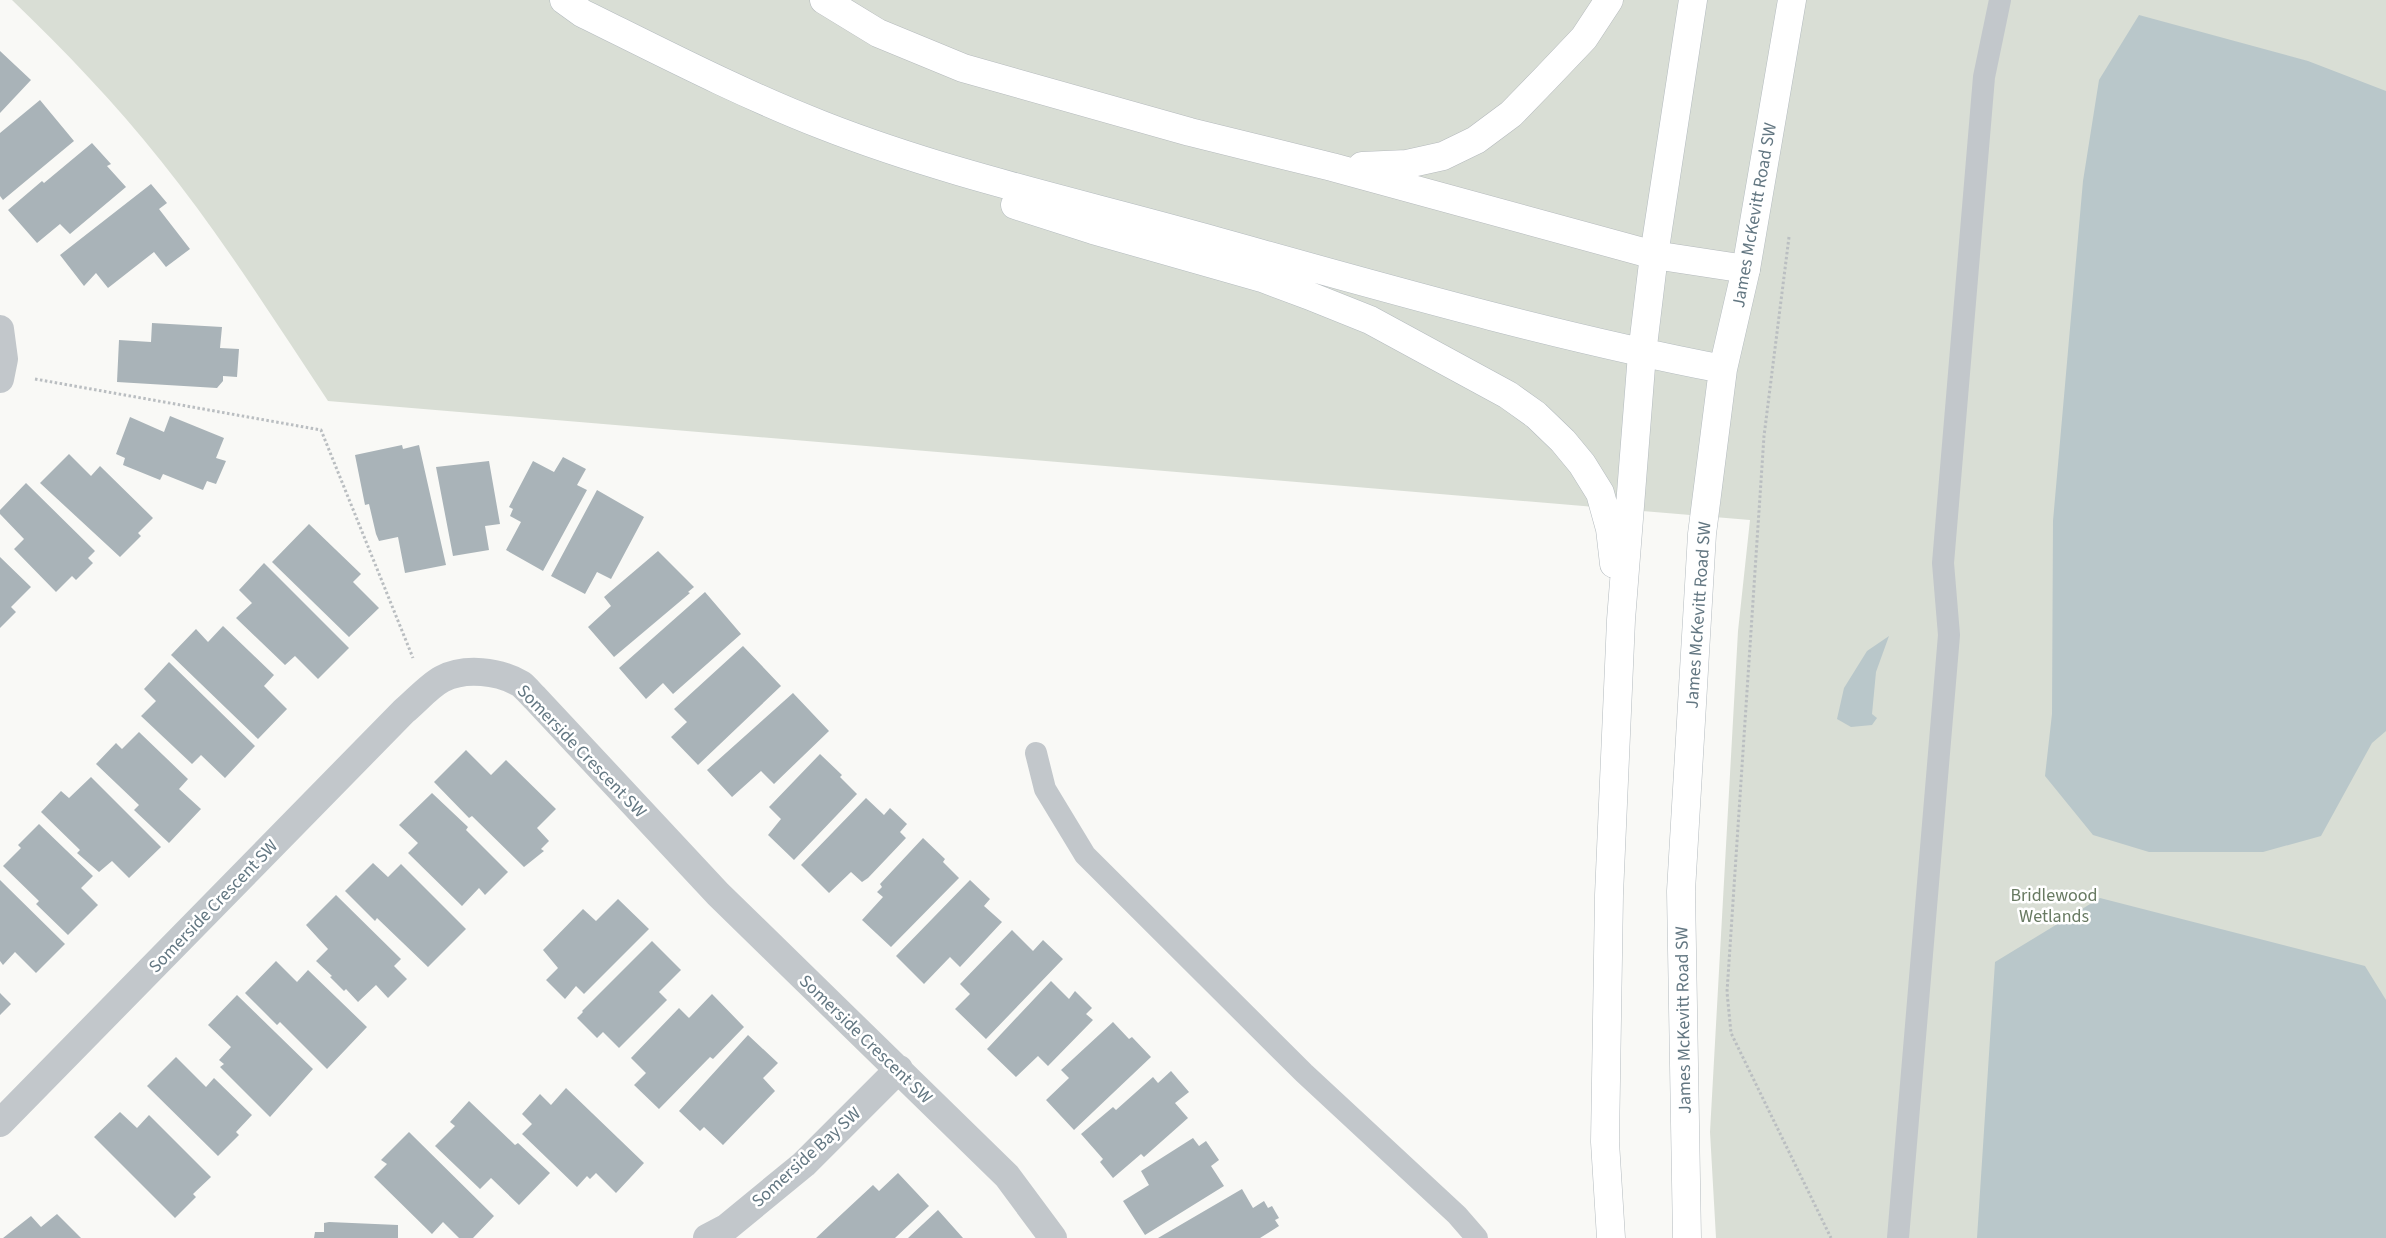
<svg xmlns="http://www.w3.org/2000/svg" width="2386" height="1238" font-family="'Source Sans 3',sans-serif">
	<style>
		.green { fill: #d9ded5 }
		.water { fill: #b9c7ca }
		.building { fill: #a9b3b8 }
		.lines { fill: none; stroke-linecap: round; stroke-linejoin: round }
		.secondary-casing { stroke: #b4bbbf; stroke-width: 29 }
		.highway-casing { stroke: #b5babd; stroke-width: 29 }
		.path { stroke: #babec1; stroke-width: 3; stroke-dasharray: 2.5 2.5; stroke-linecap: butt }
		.lane { stroke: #c2c7cb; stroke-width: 22 }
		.street { stroke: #c2c7cb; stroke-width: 28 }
		.secondary { stroke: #fff; stroke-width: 28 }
		.highway { stroke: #fff; stroke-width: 28 }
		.labels { text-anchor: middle; stroke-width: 5; stroke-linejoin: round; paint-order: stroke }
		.street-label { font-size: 18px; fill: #637782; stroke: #fff }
		.park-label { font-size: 18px; fill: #687a62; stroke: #fff }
	</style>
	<rect width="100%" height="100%" fill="#f9f9f6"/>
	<path class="green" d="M12 0H2386V1238H1716L1710 1132 1738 631 1750 520 328 401C274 320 222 237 161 161 115 103 65 51 12 0Z"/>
	<path class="water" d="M2139 15 2308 61 2386 91V731L2372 743 2321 836 2263 852H2149L2093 835 2045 776 2052 714 2053 521 2083 181 2099 80Z
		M1889 636 1876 672 1872 714 1877 718 1872 725 1851 727 1837 719 1844 688 1867 651Z
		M2100 898 2365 966 2386 1000V1238H1977L1995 962Z"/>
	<path class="building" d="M0 51 31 80 0 113Z
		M40 100 74 141 3 200 0 196V133Z
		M92 143 111 164 107 166 126 187 70 234 60 224 37 243 8 210 42 181 44 183Z
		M151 184 167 203 159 209 190 249 166 267 154 252 108 288 96 273 84 286 60 255Z
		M152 323 222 327 220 348 239 349 237 377 223 376V381L217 388 117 382 119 340 151 342Z
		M170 416 224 438 216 458 226 461 216 484 207 481 203 490 163 474 160 480 123 465 125 458 116 454 130 417 164 432Z
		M402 445 403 449 419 445 446 565 405 573 398 537 379 541 376 534 369 504 365 505 355 455Z
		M69 454 91 476 100 466 153 518 138 533 141 536 120 557 40 483Z
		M563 457 586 469 577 485 587 490 543 571 506 550 521 522 510 516 513 509 509 507 533 461 554 472Z
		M489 461 500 524 485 526 489 550 453 556 436 467Z
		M26 483 95 551 88 558 93 563 76 580 72 576 56 592 14 549 24 539 0 514V510Z
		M597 490 644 517 611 579 597 572 585 594 551 576Z
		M309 524 361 574 353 582 379 608 349 637 272 562Z
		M658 551 694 587 688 592 690 593 614 657 588 627 611 606 604 597Z
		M0 557 31 587 11 607 16 612 0 628Z
		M264 563 349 648 318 679 295 656 285 665 236 618 252 603 239 590Z
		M705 592 741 634 673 694 663 683 646 699 619 668Z
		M223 626 274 675 264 686 287 709 258 739 171 655 196 629 208 642Z
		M743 646 781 686 698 765 671 737 687 722 674 709Z
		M169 662 255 746 225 778 201 755 192 764 141 716 156 701 144 689Z
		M793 693 829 731 774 784 761 771 732 797 707 770Z
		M139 732 188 779 179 789 201 809 169 843 134 810 139 805 96 764 116 743 122 749Z
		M466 750 491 775 506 760 556 809 537 828 549 841 541 849 544 851 524 867 472 816 469 818 434 782Z
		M820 754 842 775 840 777 857 794 794 860 768 835 781 819 769 807Z
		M91 777 161 847 129 878 112 861 99 872 77 853 80 850 41 812 61 791 69 798Z
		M432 793 468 827 466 830 508 872 485 895 479 888 462 906 408 853 418 843 399 825Z
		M866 798 884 815 890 808 907 824 900 832 906 838 868 878 862 882 851 872 829 893 801 865Z
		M39 824 93 876 81 888 98 905 68 935 36 904 39 901 3 866 21 848 18 845Z
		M923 838 945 859 943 862 959 878 891 947 862 920 883 897 877 892 882 887 880 884Z
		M373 863 388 877 401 864 466 929 428 967 377 918 375 921 345 891Z
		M0 880 65 944 36 973 15 952 3 965 0 961Z
		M970 880 990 899 984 906 1002 922 960 967 950 957 924 984 896 956Z
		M336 895 401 959 394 966 407 979 388 998 376 985 358 1002 346 989 344 991 330 977 332 976 316 961 328 949 306 925Z
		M618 899 649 929 584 994 576 986 565 999 546 980 558 968 543 950 583 909 596 921Z
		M1012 930 1033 951 1043 940 1063 959 986 1039 955 1009 970 994 960 984Z
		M652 941 681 970 659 992 667 1000 619 1048 603 1032 597 1038 577 1018 583 1012 582 1011Z
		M276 961 297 982 308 970 367 1027 327 1069 280 1022 277 1025 245 993Z
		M1051 981 1069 999 1075 991 1092 1008 1086 1014 1093 1020 1048 1066 1038 1056 1016 1077 987 1049Z
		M0 993 11 1004 0 1015Z
		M712 994 744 1027 713 1059 710 1057 659 1109 634 1085 646 1073 631 1058 679 1008 689 1018Z
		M237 995 313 1069 270 1117 220 1067 224 1064 219 1060 231 1047 208 1025Z
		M1113 1022 1129 1039 1132 1037 1151 1057 1074 1130 1046 1100 1069 1078 1061 1070Z
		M748 1035 778 1063 763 1078 775 1091 723 1145 704 1127 700 1131 679 1111Z
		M176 1057 206 1087 214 1078 252 1115 236 1132 239 1135 218 1156 147 1086Z
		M1171 1071 1189 1092 1175 1103 1188 1118 1144 1157 1141 1154 1113 1178 1100 1162 1103 1159 1081 1134 1113 1107 1116 1110 1153 1077 1158 1083Z
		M566 1088 644 1163 616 1193 596 1173 590 1179 587 1176 577 1187 522 1134 532 1124 522 1114 540 1094 551 1105Z
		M469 1101 515 1145 518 1143 550 1173 519 1205 491 1178 480 1189 435 1146 455 1126 450 1122Z
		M120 1112 137 1128 149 1115 211 1177 193 1194 196 1197 175 1218 94 1137Z
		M409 1132 494 1216 473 1238H459L443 1222 432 1234 374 1177 387 1164 381 1160Z
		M1193 1138 1199 1146 1206 1141 1219 1160 1211 1166 1224 1186 1145 1235 1123 1201 1149 1185 1141 1171Z
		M898 1173 929 1206 895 1238H816L873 1185 879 1191Z
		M1242 1189 1253 1208 1264 1201 1268 1208 1272 1206 1279 1218 1275 1220 1279 1226 1260 1238H1158Z
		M938 1210 963 1238H908Z
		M57 1214 81 1238H3L31 1216 41 1227Z
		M329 1222 398 1225V1238H314L315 1232H324V1223Z"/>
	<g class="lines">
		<defs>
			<path id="secondary" d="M564 0 582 13C661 52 740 93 822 125 944 173 1072 201 1198 236 1371 284 1546 335 1723 369
				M1015 205 1093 230 1262 278 1310 296 1370 320 1508 395 1536 415 1563 441 1582 464 1600 493 1610 529 1614 564
				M1611 1238 1605 1142 1609 895 1621 620 1642 354 1654 255 1693 0
				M1687 1238 1681 891 1702 534 1723 369 1746 269 1792 0"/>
			<path id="highway" d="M824 0 878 33 963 68 1190 132 1332 167 1654 255 1746 269
				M1362 166 1407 164 1443 156 1476 140 1511 114 1545 79 1584 38 1609 0"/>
		</defs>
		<use href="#secondary" class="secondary-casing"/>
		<use href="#highway" class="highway-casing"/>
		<path class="path" d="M1789 237 1764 436 1727 992 1731 1033 1831 1238
			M35 379 321 430 413 658"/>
		<path class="lane" d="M1036 753 1045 789 1085 855 1304 1073 1457 1215 1477 1238
			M1898 1238 1949 635 1943 563 1984 77 2000 0"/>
		<path class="street" d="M0 329 4 359 0 379
			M0 1123 404 711C416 701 429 686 442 679 465 667 499 671 521 684 526 688 530 693 535 698L718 894 1007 1176 1053 1238
			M707 1238 726 1228 804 1164 899 1069"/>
		<use href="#secondary" class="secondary"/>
		<use href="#highway" class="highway"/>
	</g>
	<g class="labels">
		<g class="street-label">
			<text transform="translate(1754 215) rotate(-80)" y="6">James McKevitt Road SW</text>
			<text transform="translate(1698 615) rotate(-86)" y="6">James McKevitt Road SW</text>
			<text transform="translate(582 751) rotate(46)" y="6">Somerside Crescent SW</text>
			<text transform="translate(213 906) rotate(-46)" y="6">Somerside Crescent SW</text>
			<text transform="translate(1683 1020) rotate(-91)" y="6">James McKevitt Road SW</text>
			<text transform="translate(866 1039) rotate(44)" y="6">Somerside Crescent SW</text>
			<text transform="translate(806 1157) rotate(-42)" y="6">Somerside Bay SW</text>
		</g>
		<g class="park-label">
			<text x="2054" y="901">Bridlewood<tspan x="2054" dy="21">Wetlands</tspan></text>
		</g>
	</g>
</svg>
